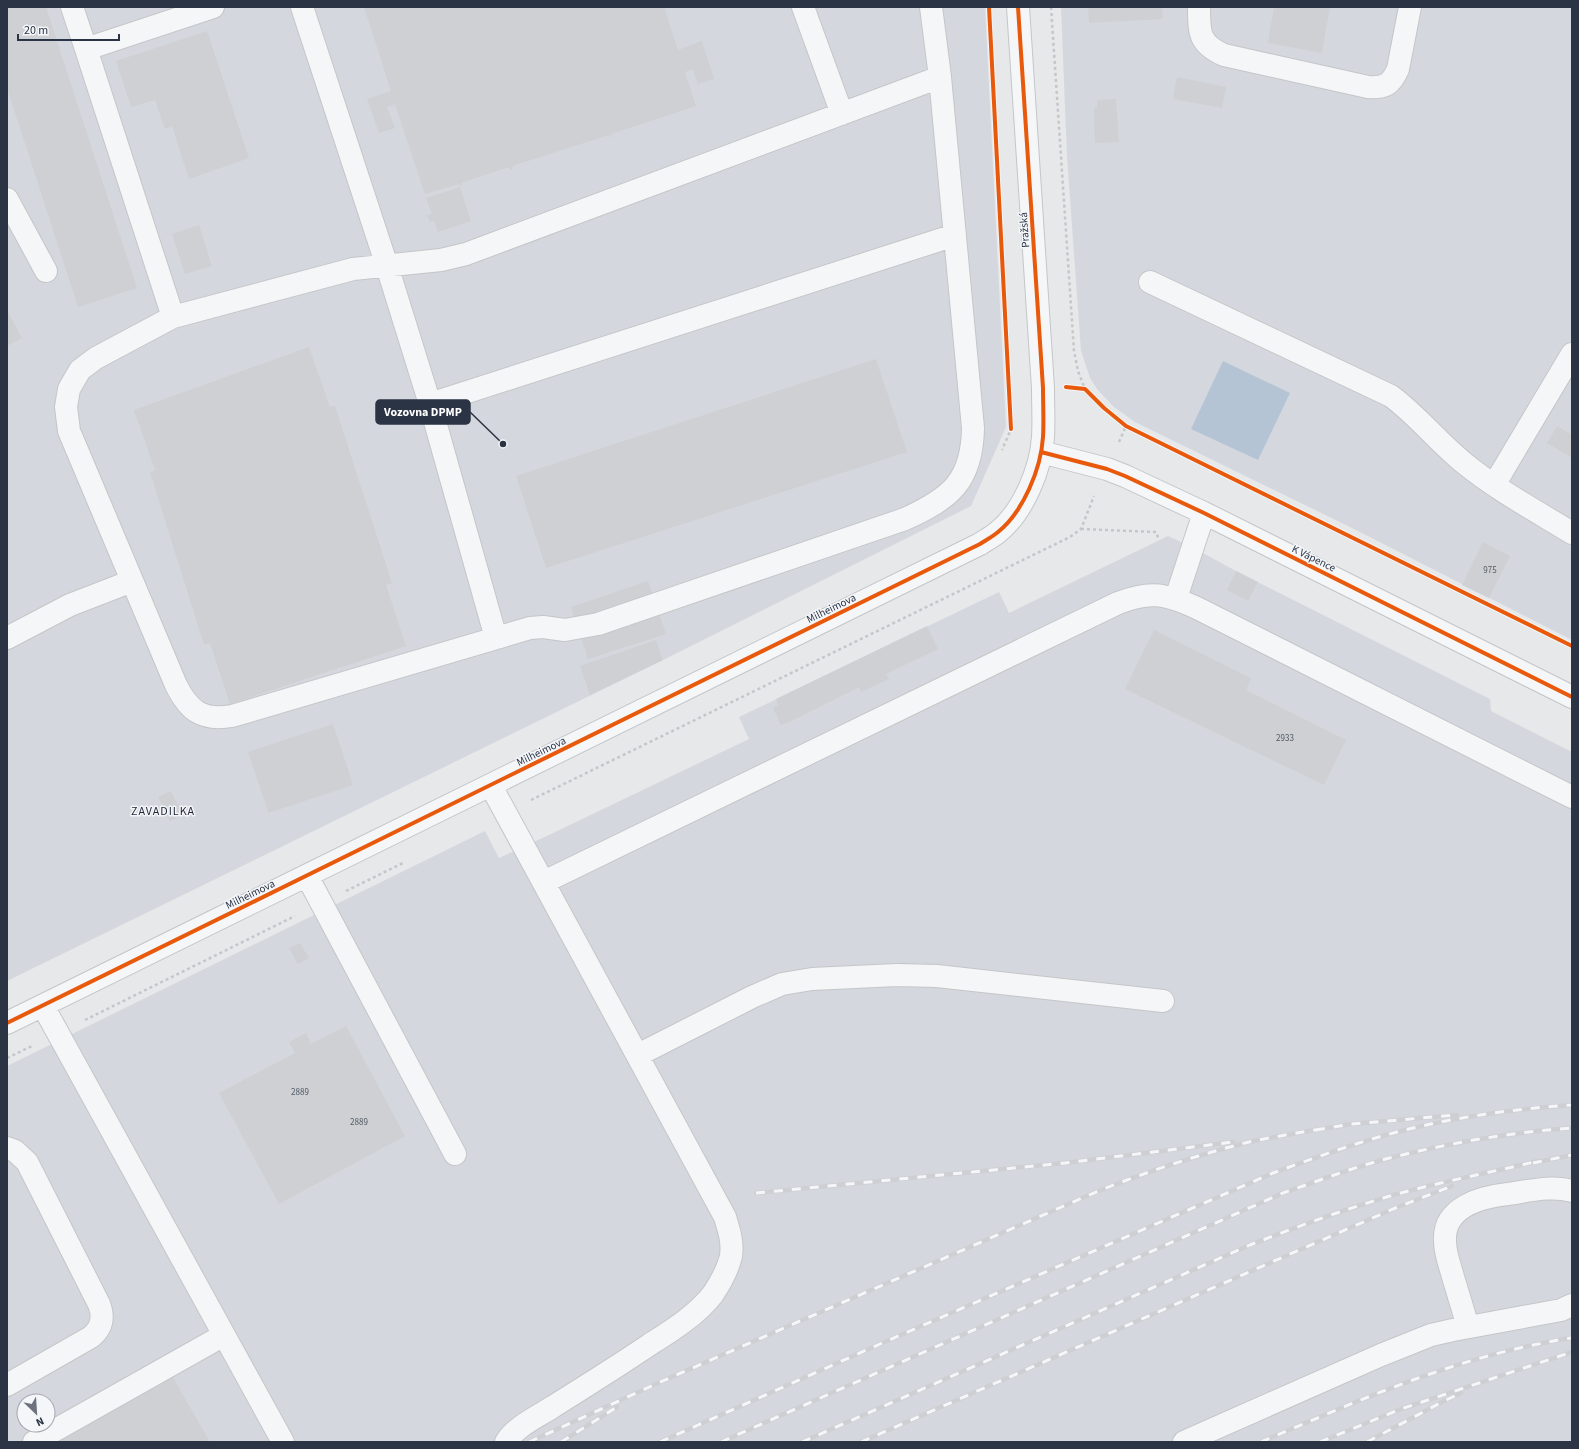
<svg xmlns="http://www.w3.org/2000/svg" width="1579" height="1449" font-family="'Source Sans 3',sans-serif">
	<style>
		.built { fill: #d4d7dd; fill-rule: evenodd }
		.water { fill: #b4c4d5 }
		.building { fill: #ced0d3 }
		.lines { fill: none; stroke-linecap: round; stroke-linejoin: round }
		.minor-casing { stroke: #c4c6c8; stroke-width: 24 }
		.path { stroke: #c5c6ca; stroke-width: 2.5; stroke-dasharray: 3 3; stroke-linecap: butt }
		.minor { stroke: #f5f6f7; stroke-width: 22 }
		.rail-casing { stroke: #cecfd2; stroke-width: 4.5 }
		.rail { stroke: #f4f6f9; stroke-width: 3; stroke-dasharray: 9; stroke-linecap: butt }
		.cycleway-casing { stroke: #f4f6f9; stroke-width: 6 }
		.cycleway { stroke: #e8590c; stroke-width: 4 }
		.labels { text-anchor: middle; stroke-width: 3; stroke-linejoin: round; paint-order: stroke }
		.number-label { font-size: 9px; fill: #545c69 }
		.street-label { font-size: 11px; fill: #2b3445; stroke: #f4f6f9 }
		.neighbourhood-label { font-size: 12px; letter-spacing: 1px; fill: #1d2536; stroke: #f4f6f9 }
		.leader { fill: none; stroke: #2b3445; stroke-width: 1.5 }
		.callout-dot { fill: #2b3445; stroke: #f4f6f9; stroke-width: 1.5 }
		.callout { fill: #2b3445; stroke: #2b3445; stroke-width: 1.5 }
		.callout-label { font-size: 12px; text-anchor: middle; font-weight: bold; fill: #fff }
	</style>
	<rect width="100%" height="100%" fill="#e6e8ea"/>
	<path class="built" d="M7 7H985L1006 427 971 506 663 660 7 981Z
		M1061 7H1572V640L1350 527 1135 422 1114 407 1097 389 1090 378 1081 351 1067 156Z
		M1168 536 1192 547 1236 571 1490 699 1491 711 1572 752V1442H7V1066L485 831 499 858 551 834 749 739 739 717 999 592 1009 613ZM24 1401H48V1425H24Z"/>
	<path class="water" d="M1223 361 1290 393 1258 460 1191 429Z"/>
	<path class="building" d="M7 7H46L137 288 78 307 7 88Z
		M364 7H664L678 50 702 41 714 79 698 84 693 69 685 72 696 106 611 134 612 136 609 137V135L512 166 513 168 510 170 509 167 461 183 462 185 460 186 459 184 425 194 395 104 387 107 395 128 379 133 367 99 391 91Z
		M1088 7H1162L1163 19 1089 23Z
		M1274 7H1330L1322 53 1268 43Z
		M207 31 249 158 189 179 172 126 165 129 155 100 131 107 116 61Z
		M1177 77 1226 87 1222 108 1173 99Z
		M1116 99 1119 142 1095 143 1094 108H1097V100Z
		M460 187 471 221 438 232 434 221 430 222 427 215 432 214 426 198Z
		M199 225 212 266 185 274 172 234Z
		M7 310 22 338 7 346Z
		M309 347 330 407 335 406 392 583 386 585 406 646 230 704 210 643 204 645 150 472 155 470 134 410Z
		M876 359 907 452 546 568 516 476Z
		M1557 426 1572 435V458L1547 443Z
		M1483 542 1510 556 1489 598 1462 585Z
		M1236 571 1258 582 1248 601 1227 590Z
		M648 581 666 634 588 659 571 607Z
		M927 626 938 649 886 674 889 679 861 692 859 687 787 723 781 725 773 708 778 705 776 699Z
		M1154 630 1251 678 1246 690 1346 740 1324 785 1125 689Z
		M656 640 663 660 590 695 580 666Z
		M333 724 353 785 268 813V811L248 752Z
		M171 791 183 815 170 821 158 797Z
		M300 943 309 958 298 964 289 948Z
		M346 1026 405 1136 279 1204 219 1093 295 1053 289 1042 306 1033 311 1044Z
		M170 1372 210 1442H45Z"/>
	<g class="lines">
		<defs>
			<path id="minor" d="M72 7 86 49 213 7
				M302 7 387 266 430 404 496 638
				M803 7 842 114
				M1199 7C1199 33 1199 44 1224 55L1368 87C1385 88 1391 85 1398 69L1410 7
				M86 49 173 317 353 269 441 260 466 254 940 77
				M7 199 46 271
				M1150 282 1391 396C1418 416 1438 442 1464 463 1497 490 1536 511 1572 533
				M173 317 96 358 80 370 69 389 66 407 69 431 176 685C189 711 202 721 232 716L530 628 543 627 565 630 598 624 905 519C951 498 972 481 973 428L940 77 931 7
				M430 404 955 235
				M1041 452 1107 469 1125 476 1204 513 1572 697
				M1494 485 1572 354
				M1176 598 1204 513
				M7 638 70 605 132 581
				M491 786 725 1217C729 1230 733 1242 731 1256 728 1269 721 1282 713 1294 697 1315 671 1331 649 1345 618 1366 586 1386 554 1406 539 1416 516 1426 506 1442
				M307 876 455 1154
				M544 882 1118 603C1151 590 1166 594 1197 608L1572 797
				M43 1006 283 1442
				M7 1023 980 544C986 540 992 537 998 532 1023 512 1041 469 1043 437 1044 421 1043 405 1043 388L1018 7
				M638 1055 752 997 782 984 812 979 897 975 937 976 1163 1001
				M7 1148 15 1151 27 1162 99 1304C104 1317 102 1328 91 1337L7 1385
				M1468 1327C1463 1310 1458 1293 1453 1277 1450 1265 1445 1254 1445 1241 1443 1207 1481 1197 1508 1194 1529 1191 1552 1185 1572 1191
				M34 1442 224 1335
				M1184 1442 1381 1355 1431 1335 1453 1330 1561 1310 1572 1305"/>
		</defs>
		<use href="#minor" class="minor-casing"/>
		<path class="path" d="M1051 7 1074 351 1078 371 1085 389
			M999 187 1011 429 1002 450
			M1072 388 1085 389 1104 408 1126 426 1572 646
			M1119 442 1126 426
			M1081 529 1156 532 1159 540
			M531 800 1070 537 1081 529 1094 496
			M346 891 405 862
			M85 1020 295 916
			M7 1058 32 1046"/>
		<use href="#minor" class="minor"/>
		<defs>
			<path id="rail" d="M1316 1130 1351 1124 1457 1115
				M1533 1163 1572 1155
				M756 1193 1065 1163 1233 1142
				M529 1442 658 1383 1096 1192C1146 1172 1197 1155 1249 1142 1273 1137 1297 1133 1321 1129
				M561 1442 617 1407
				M660 1442 880 1344 1273 1173C1314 1158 1355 1143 1397 1132 1455 1117 1513 1109 1572 1105
				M721 1442 1283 1193C1321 1180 1359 1165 1398 1156 1455 1142 1514 1132 1572 1128
				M802 1442 1250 1245C1296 1227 1343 1210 1390 1196 1439 1182 1489 1173 1538 1161
				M861 1442 1393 1209 1452 1186
				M1261 1442C1350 1404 1438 1365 1533 1345 1546 1343 1559 1339 1572 1338
				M1320 1442 1401 1409 1572 1352
				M1367 1442 1442 1402 1461 1393"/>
		</defs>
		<use href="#rail" class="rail-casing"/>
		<use href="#rail" class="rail"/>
		<defs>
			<path id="cycleway" d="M989 7 1011 429
				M1066 387 1085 389 1104 408 1126 426 1572 646
				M1041 452 1107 469 1125 476 1204 513 1572 697
				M7 1023 980 544C986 540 992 537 998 532 1023 512 1041 469 1043 437 1044 421 1043 405 1043 388L1018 7"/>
		</defs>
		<use href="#cycleway" class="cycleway-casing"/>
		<use href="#cycleway" class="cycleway"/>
	</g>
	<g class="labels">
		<g class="number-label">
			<text x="1490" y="573">975</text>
			<text x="1285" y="741">2933</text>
			<text x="300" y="1095">2889</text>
			<text x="359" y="1125">2889</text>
		</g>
		<g class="street-label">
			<text transform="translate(1024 230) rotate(-94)" y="4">Pražská</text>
			<text transform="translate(1314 558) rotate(26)" y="4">K Vápence</text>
			<text transform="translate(831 608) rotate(-26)" y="4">Milheimova</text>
			<text transform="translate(541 751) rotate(-26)" y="4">Milheimova</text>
			<text transform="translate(250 894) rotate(-26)" y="4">Milheimova</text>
		</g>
		<g class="neighbourhood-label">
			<text x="163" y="815">ZAVADILKA</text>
		</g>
	</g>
	<path class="leader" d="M503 444L470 412"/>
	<circle class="callout-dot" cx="503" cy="444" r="4"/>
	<rect class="callout" x="376" y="400" width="94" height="24" rx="4"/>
	<g class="callout-label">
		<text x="423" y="416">Vozovna DPMP</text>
	</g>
	<rect width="1579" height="1449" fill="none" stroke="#2b3445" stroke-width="16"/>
	<g transform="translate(36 1413) rotate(155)"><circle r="19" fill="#f4f6f9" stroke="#a4a8b1"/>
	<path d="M0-3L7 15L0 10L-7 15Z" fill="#6c737f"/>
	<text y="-6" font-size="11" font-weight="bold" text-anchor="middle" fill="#2b3445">N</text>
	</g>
	<path d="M18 34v6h101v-6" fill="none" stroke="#2b3445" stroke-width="2"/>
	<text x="24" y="34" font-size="12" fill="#2b3445" stroke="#f4f6f9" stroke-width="3" paint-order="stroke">20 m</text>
</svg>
